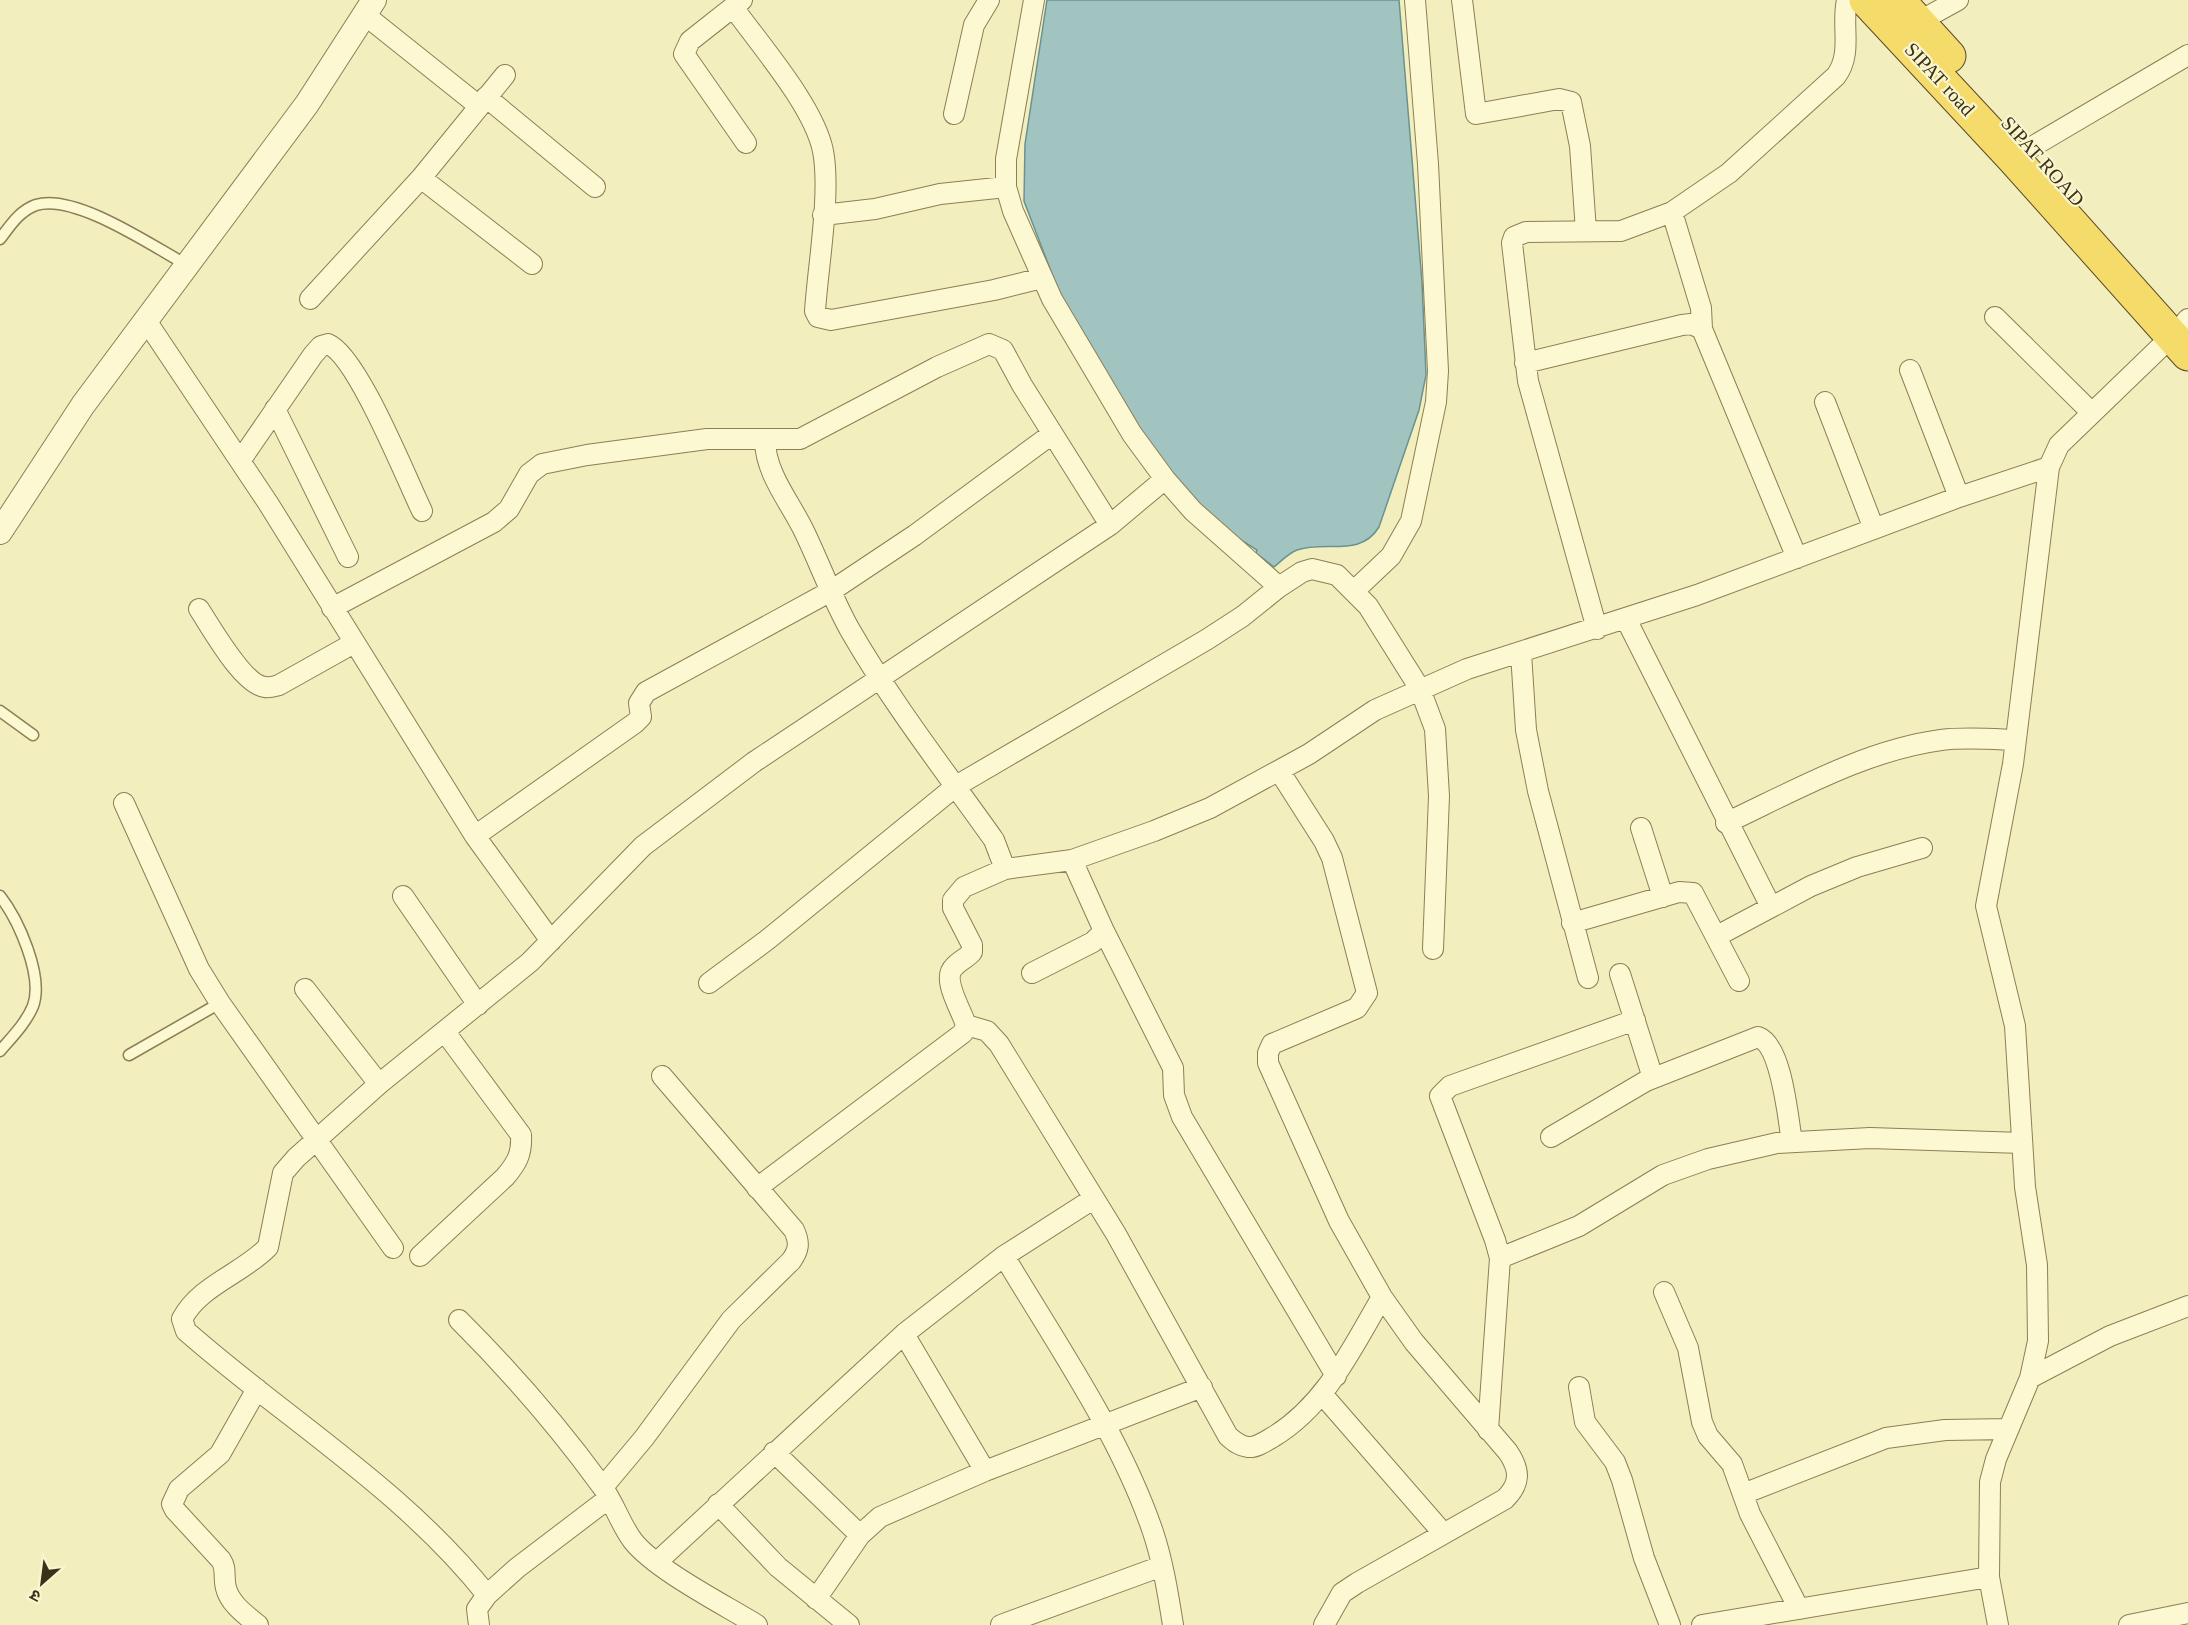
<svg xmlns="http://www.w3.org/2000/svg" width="2188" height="1625" font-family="'Times New Roman','Noto Sans Devanagari',serif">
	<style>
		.water { fill: #a2c4c1; stroke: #689391; stroke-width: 1.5 }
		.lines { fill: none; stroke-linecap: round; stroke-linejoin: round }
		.service-casing { stroke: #8d7e55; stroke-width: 13 }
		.minor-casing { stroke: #8d7e55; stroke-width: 22 }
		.tertiary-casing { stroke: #8d7e55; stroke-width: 26 }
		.trunk-casing { stroke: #5a4a2a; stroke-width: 35 }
		.service { stroke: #fcf9d2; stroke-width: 10 }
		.minor { stroke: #fcf9d2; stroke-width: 20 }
		.tertiary { stroke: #fcf9d2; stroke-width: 24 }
		.trunk { stroke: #f4db6a; stroke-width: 33 }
		.labels { text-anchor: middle; stroke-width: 4.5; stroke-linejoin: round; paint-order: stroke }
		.street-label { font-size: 20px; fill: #3b311b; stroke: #f9f6ce }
	</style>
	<rect width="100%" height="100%" fill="#f3eebe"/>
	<path class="water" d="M1047 0H1399L1422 282 1426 375 1419 410 1379 527C1360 558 1326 540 1297 550 1289 553 1281 561 1274 567L1256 553 1257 550 1230 533 1202 509 1162 463 1070 321 1024 201 1025 144Z"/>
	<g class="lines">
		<defs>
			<path id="service" d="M0 239C10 226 19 211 36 205 75 193 152 246 187 265
				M0 711 33 735
				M0 896C18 919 44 976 33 1006 26 1023 12 1037 0 1051
				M129 1055 220 1003"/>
			<path id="minor" d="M742 0 690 41 684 54 746 143
				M1034 0 1006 159V187L1013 211 1052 299 1132 434 1165 479 1193 511 1279 587
				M1462 0 1476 114 1559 99 1571 102 1580 146 1586 231
				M733 7C760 45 814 106 823 151 831 193 818 266 815 311L818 317 831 320 994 290 1042 278
				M365 15 479 106
				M1918 22 1958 0
				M486 97 595 187
				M954 114 974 25 989 0
				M2013 158 2188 55
				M421 178 532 264
				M1672 212 1701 308 1702 329
				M823 215 875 209 940 194 1006 187
				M310 299 421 178 505 75
				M1995 317 2092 413
				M2186 321 2188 319
				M147 322 268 503 475 836 551 941
				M1525 363 1682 325 1691 324 1702 329 1797 558
				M1910 370 1959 497
				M1825 402 1874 529
				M275 409 348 557
				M765 440C765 473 790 502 804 531 820 564 832 598 850 630 892 703 945 771 994 840L1005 869
				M240 461 313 355 321 346 328 344C357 355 406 478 422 511
				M1354 591 1391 556 1411 521 1436 402 1438 371 1428 164 1415 0
				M332 608 494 522 509 509 529 474 542 464 587 455 707 439H800L937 367 989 344 1003 350 1022 385 1110 525
				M199 609C211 627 243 685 265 687 269 688 275 686 279 685L354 643
				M1626 619 1771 907
				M1597 629 1528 381 1512 243 1514 237 1526 232 1621 231 1672 212 1729 173 1836 76C1853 53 1841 26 1847 0
				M1521 653 1526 730 1538 791 1588 978
				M1280 772 1324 841 1332 858 1367 993 1357 1008 1272 1044 1268 1053V1063L1339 1221 1382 1297 1414 1342 1508 1452C1520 1470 1521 1483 1505 1499L1357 1583 1342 1593 1324 1625
				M124 803 199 969 220 1003 393 1248
				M1726 823C1794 791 1866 750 1941 740 1965 737 1991 739 2015 740
				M1641 828 1663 897
				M475 836 635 723 641 717 639 703 646 692 831 591 915 535 1052 434
				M403 896 478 1005
				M1572 923 1679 892 1693 893 1739 981
				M1104 931 1173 1068 1174 1095 1182 1117 1336 1376
				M1717 936 1811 886 1857 867 1922 848
				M1032 973 1093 942 1104 931 1072 860
				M1620 974 1653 1078
				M709 983 767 940 956 786 1206 640 1243 616 1279 587 1302 572 1312 569 1337 575 1368 606 1420 689 1435 729 1439 796 1433 949
				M305 989 379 1084
				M966 1025 987 1031 999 1044 1116 1234 1228 1436C1234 1441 1239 1446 1248 1447 1256 1448 1266 1441 1273 1437 1326 1405 1352 1348 1382 1297
				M1551 1137 1646 1081 1758 1037C1782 1045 1788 1119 1792 1142
				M757 1188 963 1033 966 1025C962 1011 941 979 954 967 959 961 967 958 972 952V945L953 908V900L964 887 1005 869 1072 860 1154 831 1210 808 1309 754 1375 710 1467 669 1697 595 1959 497 2049 467
				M420 1256 505 1177C517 1163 522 1154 521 1135L445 1032
				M1004 1256C1056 1343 1120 1435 1153 1532 1163 1562 1168 1594 1173 1625
				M1500 1258 1579 1226 1663 1175 1708 1159 1777 1143 1870 1138 2022 1143
				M1664 1292 1688 1348 1702 1422 1708 1436 1732 1464 1750 1514 1799 1609
				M459 1320C511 1372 558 1426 601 1485 614 1502 620 1524 633 1541 656 1570 723 1604 757 1625
				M904 1334 985 1471
				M2030 1378 2110 1336 2188 1306
				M1579 1387 1585 1422 1615 1462 1622 1480 1644 1558 1670 1625
				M257 1389 220 1454 179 1489 172 1504 175 1510 221 1560C227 1569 223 1577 226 1588 230 1604 246 1615 258 1625
				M1322 1394 1443 1533
				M1488 1430 1500 1258 1495 1240 1440 1096 1450 1086 1635 1020
				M774 1452 860 1535
				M603 1487 644 1438 731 1320 791 1261C799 1250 800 1243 794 1230L662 1076
				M1743 1494 1886 1438 1945 1430 2008 1429
				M718 1504 778 1567 849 1625
				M657 1562 904 1334 1004 1256 1093 1199
				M487 1595C404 1490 286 1419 186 1331L182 1319C200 1285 242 1274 268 1247L283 1173 296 1158 379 1084 530 962 643 846 754 762 1110 525 1165 479
				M816 1599 860 1535 880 1517 985 1471 1202 1387
				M479 1625 477 1609 487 1595 517 1568 609 1498
				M1001 1625 1162 1566
				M1702 1625 1989 1577
				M1998 1625 1989 1577 1990 1482 1996 1459 2030 1378 2038 1341 2037 1265 2025 1187 2015 1026 1986 906 2013 764 2049 467 2059 445 2172 336
				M2129 1625 2188 1613"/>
			<path id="tertiary" d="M0 532 83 405 307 104 374 0"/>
			<path id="trunk" d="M1866 0 2013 158 2188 354
				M1898 0 1949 56"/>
		</defs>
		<use href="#service" class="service-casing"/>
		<use href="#minor" class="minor-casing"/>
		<use href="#tertiary" class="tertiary-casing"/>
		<use href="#trunk" class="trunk-casing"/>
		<use href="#service" class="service"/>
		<use href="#minor" class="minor"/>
		<use href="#tertiary" class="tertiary"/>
		<use href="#trunk" class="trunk"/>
	</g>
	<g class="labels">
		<g class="street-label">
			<text transform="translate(1940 79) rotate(47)" y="7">SIPAT road</text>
			<text transform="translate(2043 161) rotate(48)" y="7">SIPAT ROAD</text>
		</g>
	</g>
	<g transform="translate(42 1583) rotate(208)" stroke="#f9f6ce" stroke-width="4.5" paint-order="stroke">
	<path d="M0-4.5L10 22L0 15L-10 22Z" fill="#3b311b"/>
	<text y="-9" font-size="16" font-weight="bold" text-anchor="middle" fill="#3b311b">उ</text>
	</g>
</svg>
